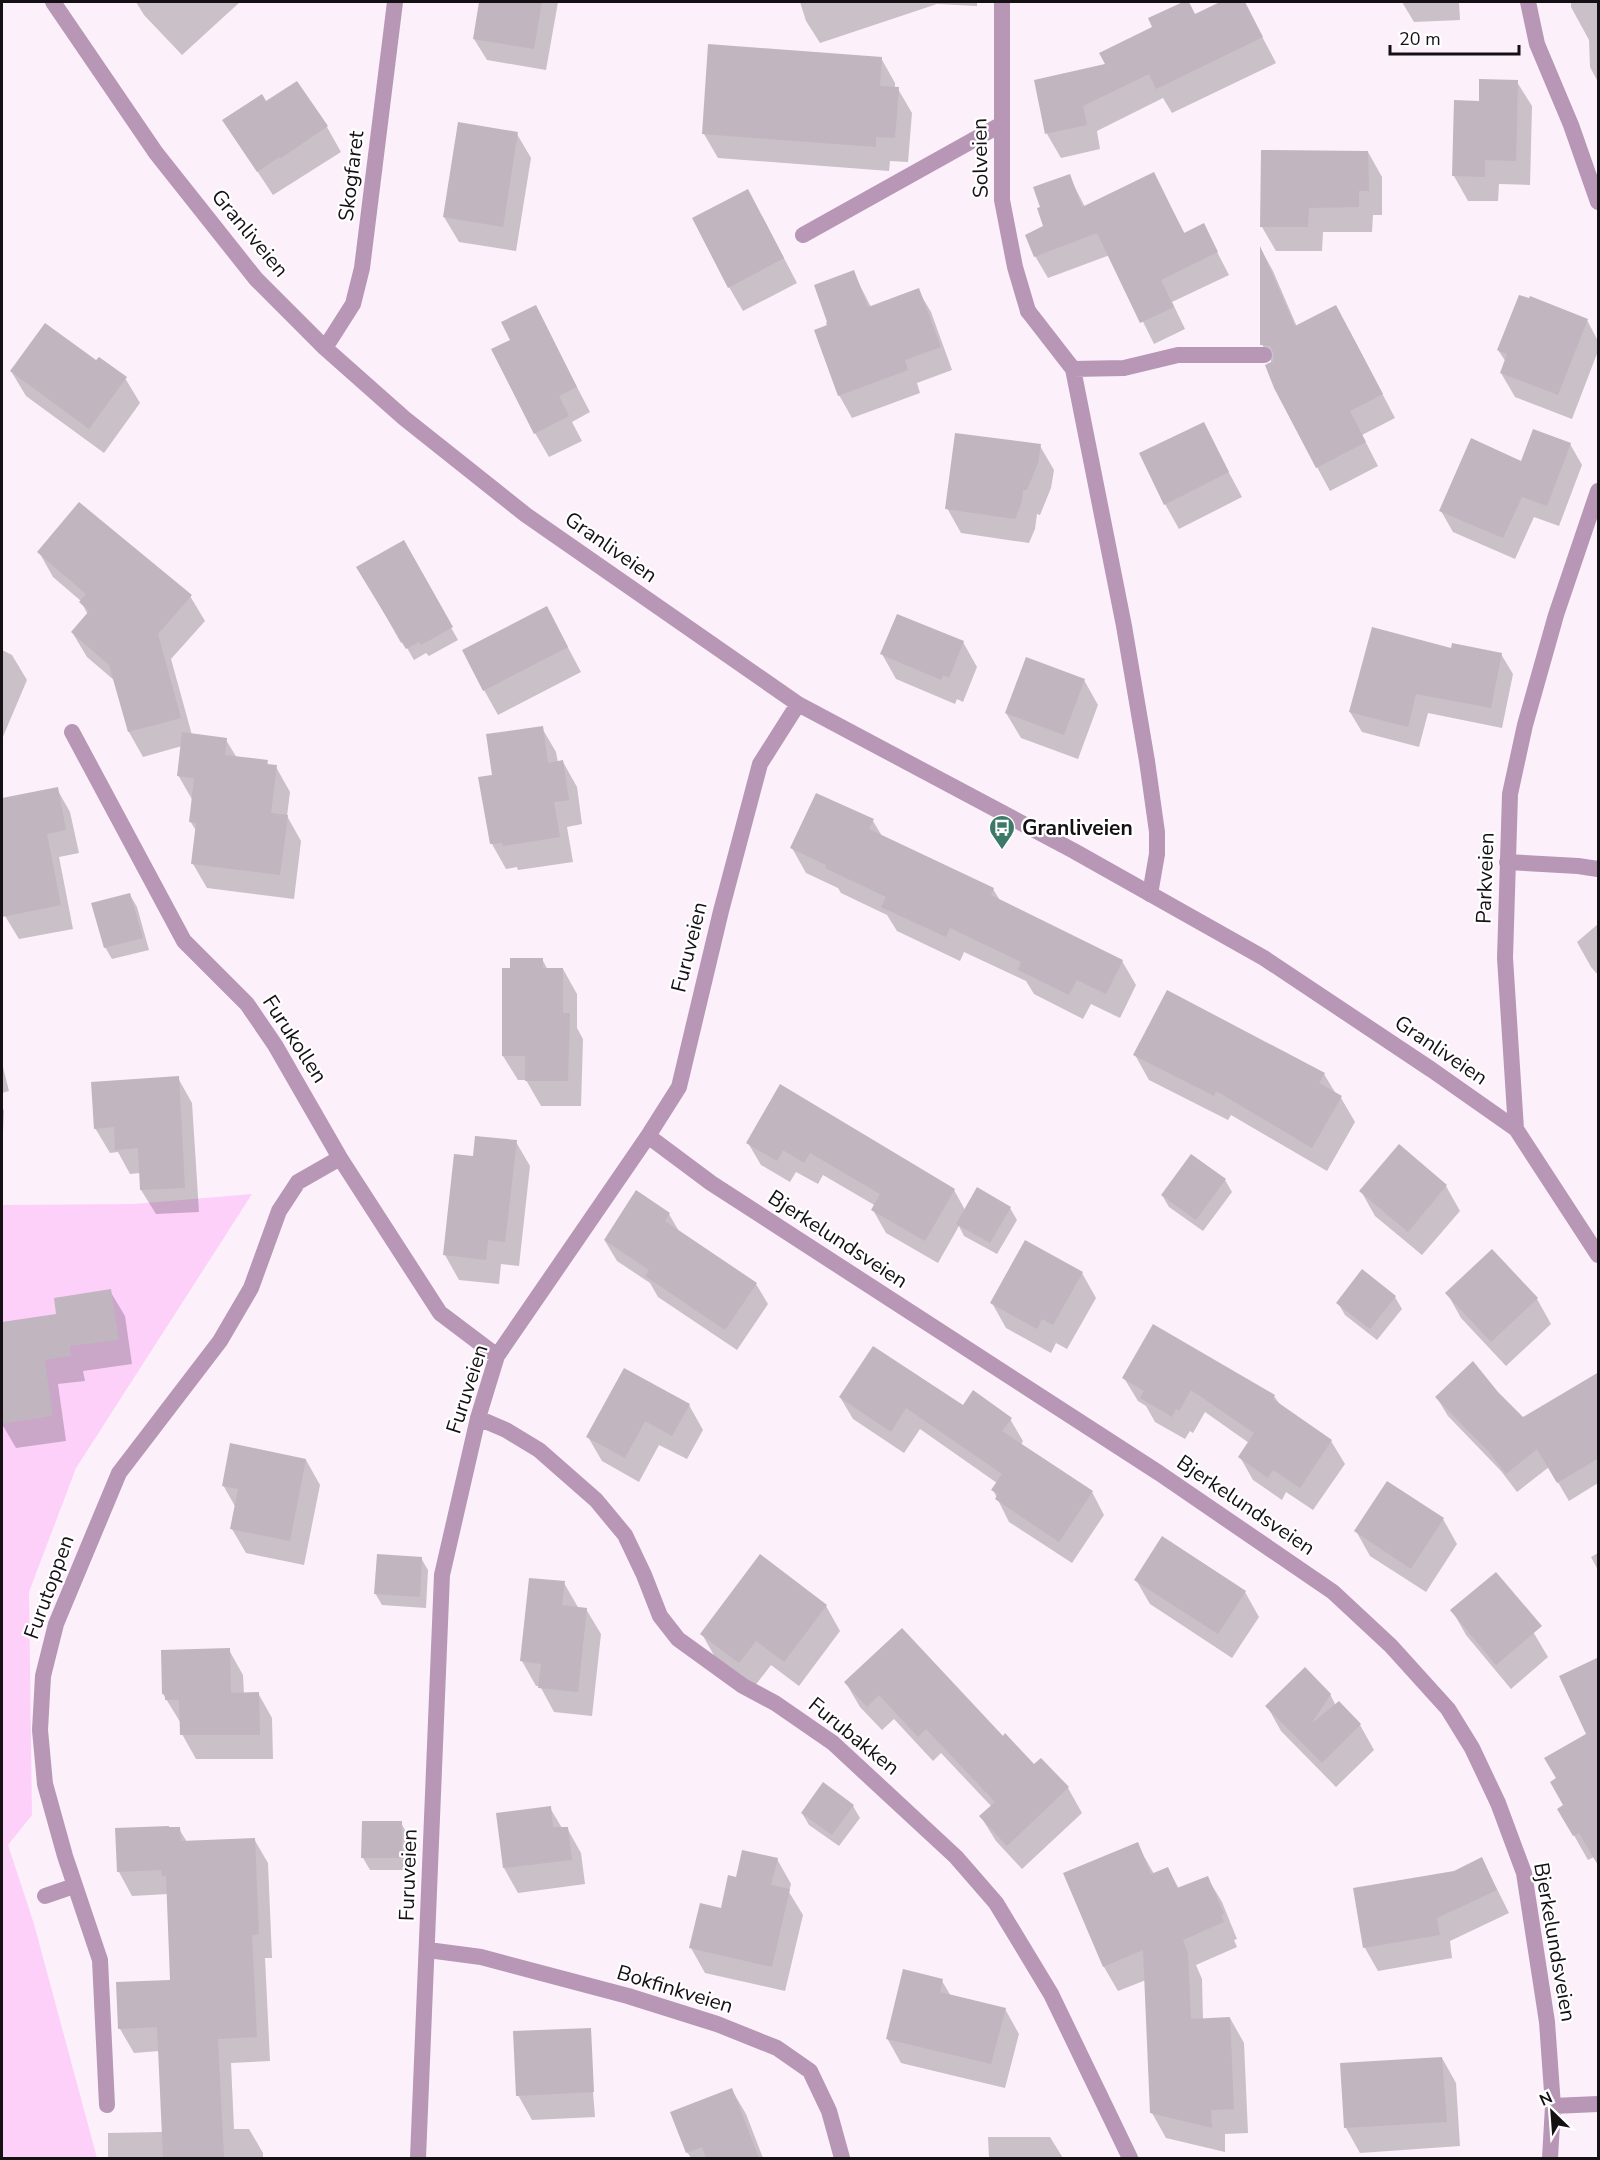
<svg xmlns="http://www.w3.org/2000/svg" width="1600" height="2160" font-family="'Nunito Sans',sans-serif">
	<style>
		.green { fill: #fdd0fa }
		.shadow { fill: #0003 }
		.building { fill: #c1b5c0 }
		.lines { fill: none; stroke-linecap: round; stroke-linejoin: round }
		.service { stroke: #b797b5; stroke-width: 16 }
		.minor { stroke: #b797b5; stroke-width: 16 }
		.labels { text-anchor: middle; stroke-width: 4.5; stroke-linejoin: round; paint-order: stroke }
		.street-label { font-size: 21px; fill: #141014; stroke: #fff }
		.poi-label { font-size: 21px; font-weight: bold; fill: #141014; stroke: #fff; text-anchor: start }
	</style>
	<rect width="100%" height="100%" fill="#fcf0fb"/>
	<path class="green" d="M252 1194 76 1468 29 1592 32 1815 8 1845 34 1924 97 2158H2V1205L134 1204Z"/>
	<path class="shadow" d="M136 2H240L182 55 144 15Z
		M480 2H558L546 70 487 60 474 39Z
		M800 2H977V6L937 4 820 43 806 21Z
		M1186 2 1196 15 1224 2H1244L1276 63 1172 113 1163 98 1097 131 1100 149 1061 158 1047 134 1107 65 1154 28 1150 19Z
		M1402 2H1459L1460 20 1414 22Z
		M1571 2H1598V82L1590 67 1589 40 1571 7Z
		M881 58 895 83V88L898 89 912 113 908 162 890 161 889 171 718 158 704 134Z
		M1517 82 1532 106 1530 185 1499 184 1498 201H1468L1454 176 1455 101 1480 102Z
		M266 103 327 127 341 152 273 195 224 121Z
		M517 134 531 158 516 251 459 242 444 217Z
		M1368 152 1382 177V215H1373L1372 232H1323L1322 251H1276L1262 227Z
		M1153 174 1185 234 1203 225 1229 275 1172 302 1185 329 1154 344 1110 255 1048 278 1035 256 1045 226 1069 176 1085 207Z
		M762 216 797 283 743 311 729 287Z
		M1262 251 1273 271 1297 327 1349 330 1395 418 1362 435 1378 466 1330 491 1317 467 1272 363 1262 344Z
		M853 272 871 307 918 290 931 312 952 370 917 383 920 393 852 418 839 395 829 326Z
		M535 307 590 412 572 422 582 441 549 457 535 433 512 340Z
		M1587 320 1598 341V351L1572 419 1515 397 1501 373 1506 362 1498 350Z
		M96 362 125 378 140 403 104 453 26 396 11 371Z
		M1203 424 1242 497 1179 529 1165 504Z
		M1570 444 1582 465 1559 526 1534 517 1515 559 1453 532 1441 511 1522 463Z
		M1040 446 1054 470 1051 488 1040 515 1037 514 1035 529 1029 543 961 533 947 508Z
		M403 542 458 640 429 656 426 653 414 660 403 641 401 643 358 567Z
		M39 552 190 596 205 621 171 659 192 735 226 740 237 758 267 762 269 766 276 767 290 792 287 816 301 841 294 899 207 888 193 864 197 832 190 821 193 801 178 775 182 746 143 757 129 732 115 681 87 657 72 632 88 615 81 601 53 577Z
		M547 608 581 672 498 715 484 690Z
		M963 642 977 667 963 702 957 699 955 704 896 679 882 654Z
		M1452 649 1501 654 1513 674 1502 728 1428 713 1419 747 1362 732 1350 712Z
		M2 650 12 655 27 680 2 739Z
		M1084 680 1098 705 1078 759 1021 738 1006 713Z
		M542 728 556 752 558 763 563 762 577 787 582 824 567 827 573 862 518 870 517 867 506 869 492 844 494 776Z
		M57 789 70 812 79 853 59 857 73 929 19 939 5 916 2 898V800Z
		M873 821 882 836 993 889 1001 902 1122 961 1136 985 1120 1018 1091 1004 1083 1019 1034 994 1026 981 964 952 960 961 897 931 887 915 841 893 838 888 806 873 792 848Z
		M130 895 137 907 149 950 112 959 105 947Z
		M1598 924V975L1591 967 1577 942Z
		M542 959 548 970 563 969 577 994V1028L583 1039 581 1106H541L526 1080H518L503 1056 512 969Z
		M1135 1055 1324 1074 1336 1094 1341 1098 1355 1122 1327 1171 1231 1115 1228 1120 1149 1080Z
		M2 1063 9 1091 2 1093Z
		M178 1078 192 1103 199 1212 156 1214 141 1190 140 1173 130 1174 118 1152 110 1153 95 1128Z
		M780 1086 954 1190 965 1210 1010 1208 1017 1220 997 1254 964 1236 959 1226 938 1263 886 1233 873 1210 876 1206 823 1175 818 1184 796 1172 790 1182 761 1165 748 1143Z
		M2 1106 4 1111 2 1154Z
		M516 1142 530 1166 519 1266 501 1264 499 1284 459 1280 445 1255 475 1158Z
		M1225 1180 1232 1192 1203 1231 1169 1207 1162 1195Z
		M1446 1186 1460 1211 1422 1255 1375 1216 1361 1191Z
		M669 1214 680 1233 756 1284 768 1304 737 1350 658 1297 650 1283 617 1261 605 1241Z
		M1082 1273 1096 1298 1067 1349 1056 1343 1051 1353 1006 1328 992 1303Z
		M110 1291 125 1316 132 1364 83 1371 85 1381 58 1384 66 1441 16 1448 2 1424V1324L58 1315Z
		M1447 1293 1537 1299 1551 1324 1506 1366 1461 1318Z
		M1395 1297 1402 1309 1377 1340 1345 1315 1338 1303Z
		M1124 1378 1274 1396 1281 1406 1331 1441 1345 1464 1313 1510 1286 1492 1282 1500 1253 1480 1240 1457 1249 1443 1205 1412 1193 1433 1190 1431 1185 1439 1155 1422 1146 1406 1138 1401Z
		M1598 1390V1483L1569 1501 1549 1467 1517 1492 1501 1471 1448 1416 1437 1398 1497 1393 1522 1419Z
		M840 1397 963 1407 1010 1419 1023 1441 1021 1445 1092 1492 1104 1515 1072 1563 1009 1522 993 1490 997 1483 920 1429 904 1453 853 1419Z
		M689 1405 703 1430 687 1459 659 1445 639 1482 602 1461 588 1437Z
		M306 1460 320 1485 304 1565 246 1553 232 1529 236 1508 223 1485Z
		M1443 1519 1457 1544 1426 1592 1370 1556 1356 1531Z
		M1598 1553V1570L1591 1557Z
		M421 1558 428 1570 426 1608 382 1605 375 1593Z
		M1136 1580 1245 1592 1259 1617 1232 1658 1150 1604Z
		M564 1583 579 1609H586L601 1634 592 1716 554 1712 540 1686H536L522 1661Z
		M1507 1588 1548 1657 1511 1689 1466 1635 1452 1610Z
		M826 1606 840 1631 799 1686 771 1665 754 1687 716 1659 702 1634Z
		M229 1650 243 1675 244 1694 258 1693 272 1718 273 1759H196L182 1734V1725L163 1694Z
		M846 1683 1002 1738 1034 1766 1041 1760 1068 1788 1082 1813 1022 1869 996 1841 981 1817 992 1807 941 1753 933 1761 894 1719 882 1730 860 1707Z
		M1330 1694 1336 1706 1339 1704 1360 1725 1374 1750 1336 1787 1281 1731 1267 1706Z
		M1592 1732 1594 1857 1588 1860 1559 1809 1565 1805 1558 1779Z
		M853 1806 860 1818 839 1846 809 1825 802 1813Z
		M550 1808 562 1828H567L581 1853 585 1884 518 1893 504 1868Z
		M363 1822 401 1823 408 1835V1870H370L363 1858Z
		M179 1829 187 1842 254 1839 268 1863 272 1958H265L270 2061 231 2063 234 2129H249L263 2153V2158H108V2133L163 2132 159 2051 134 2053 120 2029 118 1984 172 1981 168 1894 132 1896 119 1872Z
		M1137 1844 1154 1874 1168 1868 1179 1889 1207 1877 1222 1902 1237 1939 1234 1940 1237 1947 1196 1965 1202 1979 1203 2020 1230 2018 1244 2043 1248 2133 1225 2134V2152L1166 2138 1152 2113 1146 1980 1118 1991 1104 1967 1065 1874Z
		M777 1859 791 1884 789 1892 803 1915 785 1991 705 1973 691 1948 722 1910 737 1879Z
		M1482 1859 1509 1913 1450 1941 1452 1958 1378 1971 1365 1948 1355 1889 1454 1872Z
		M942 1981 951 1996 1005 2009 1019 2034 1005 2088 901 2063 887 2038Z
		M590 2055 595 2117 532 2120 518 2095Z
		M1442 2058 1456 2083 1460 2146 1360 2153 1346 2128 1342 2065Z
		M732 2090 746 2114 763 2158H691L687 2152Z
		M988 2137H1050L1063 2158H989Z"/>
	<path class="building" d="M479 2H542L534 49 473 39Z
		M1183 2H1189L1195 14 1220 2H1245L1263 37 1156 89 1149 74 1083 106 1087 125 1045 134 1034 80 1105 64 1099 53 1152 27 1148 18Z
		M708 44 882 57 880 86 899 87 895 138 876 137V147L702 134Z
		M1479 79 1518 80 1516 161 1485 160V177L1452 176 1454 100 1479 101Z
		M297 81 328 126 281 158 279 157 257 172 222 120 262 94 266 101Z
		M458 122 518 132 503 227 443 217Z
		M1261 150 1368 151 1369 191H1359V207L1309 208 1308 227H1260Z
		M1154 172 1184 233 1204 223 1218 252 1161 280 1174 307 1140 323 1097 233 1034 257 1025 235 1043 226 1037 208 1040 207 1033 187 1070 174 1082 207Z
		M748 189 784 258 728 288 692 218Z
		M1260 246 1295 326 1336 305 1383 394 1350 411 1366 442 1316 468 1274 388 1265 365 1273 361 1274 354 1270 346 1260 345Z
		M854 270 868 307 919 288 941 347 905 360 908 370 838 396 814 330 827 325 826 323 827 322 814 285Z
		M1519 295 1529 298 1530 296 1588 319 1558 395 1500 373 1507 354 1497 350Z
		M536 305 577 387 559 396 569 416 534 434 491 349 510 340 501 322Z
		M45 323 96 360 99 357 127 377 89 429 10 371Z
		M1204 422 1229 472 1164 505 1139 453Z
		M1533 429 1571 443 1547 506 1522 497 1503 538 1439 511 1471 438 1521 461Z
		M955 433 1041 444 1038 463 1027 490H1023L1021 504 1015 519 945 509Z
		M79 502 192 595 158 634 181 718 128 732 109 665 71 632 89 611 79 602 86 594 37 552Z
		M404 540 453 627 421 645 419 642 406 649 356 567Z
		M547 606 568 647 483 691 462 650Z
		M897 614 964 641 949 678 943 675 941 680 880 654Z
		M1372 627 1451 648 1452 643 1502 653 1491 708 1416 694 1408 727 1349 712Z
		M1026 657 1085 679 1064 735 1005 713Z
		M543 726 548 763 563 760 569 800 554 802 560 837 503 846 502 843 490 844 478 777 492 775 486 734Z
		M182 732 227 738 225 755 268 760 267 764 277 765 271 813 288 815 280 875 191 864 196 823 189 822 194 778 177 776Z
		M58 787 66 830 47 834 61 905 2 917V798Z
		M816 793 874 819 869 829 994 888 991 895 1123 960 1106 994 1077 980 1069 995 1018 970 1021 962 950 928 946 937 881 907 886 897 825 868 826 865 790 848Z
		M130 893 143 938 104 948 91 903Z
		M510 958H543V968H563V1013H570L568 1081H525V1056H502V968H510Z
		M1167 990 1325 1073 1319 1083 1342 1096 1312 1148 1216 1091 1214 1096 1133 1055Z
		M179 1076 185 1188 140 1190 138 1148 115 1150 114 1127 94 1129 91 1082Z
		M780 1084 955 1189 925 1241 871 1210 880 1194 810 1153 804 1163 783 1150 777 1161 746 1143Z
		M475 1136 517 1140 505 1242 488 1240 486 1260 443 1255 454 1154 473 1156Z
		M1399 1144 1447 1185 1408 1232 1359 1191Z
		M1191 1154 1226 1179 1196 1220 1161 1195Z
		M977 1187 1011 1207 990 1243 956 1224Z
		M636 1190 670 1213 665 1221 757 1283 725 1330 645 1276 649 1270 604 1240Z
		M1025 1240 1083 1272 1053 1325 1042 1319 1037 1329 990 1303Z
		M1492 1249 1538 1298 1491 1342 1445 1293Z
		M1362 1269 1396 1296 1370 1329 1336 1303Z
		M111 1289 119 1340 70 1346 71 1356 45 1360 53 1416 2 1424V1322L56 1314 54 1298Z
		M1153 1324 1275 1395 1273 1399 1332 1440 1300 1488 1273 1470 1268 1478 1238 1457 1254 1433 1191 1390 1179 1411 1176 1409 1172 1417 1140 1398 1144 1391 1122 1378Z
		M873 1346 963 1405 973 1390 1012 1418 1002 1431 1093 1491 1059 1542 995 1499 998 1494 991 1490 1002 1474 906 1408 891 1432 839 1397Z
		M1473 1361 1498 1392 1523 1417 1599 1372V1458L1557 1483 1537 1449 1506 1474 1489 1452 1435 1397Z
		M624 1368 690 1404 672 1436 645 1421 625 1458 586 1437Z
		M230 1443 306 1459 290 1541 230 1529 238 1489 222 1486Z
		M1387 1481 1444 1518 1411 1569 1354 1531Z
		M1162 1536 1246 1591 1218 1634 1134 1580Z
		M377 1554 422 1557 420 1597 374 1594Z
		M760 1554 827 1605 784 1662 756 1641 739 1663 700 1634Z
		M1496 1572 1542 1626 1496 1665 1450 1610Z
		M529 1578 565 1581 562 1605 587 1608 578 1692 538 1688 541 1664 520 1661Z
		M902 1628 1003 1736 1005 1733 1034 1764 1041 1758 1069 1787 1007 1846 979 1816 995 1802 926 1729 918 1737 879 1695 867 1707 844 1682Z
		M230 1648 231 1693 259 1692 260 1735H180L179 1700H165V1694H162L161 1650Z
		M1599 1657V1867L1579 1833 1573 1836 1557 1809 1563 1805 1550 1782 1556 1778 1544 1758 1586 1734 1559 1676Z
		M1305 1667 1331 1694 1311 1724 1339 1701 1361 1724 1322 1763 1265 1706Z
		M823 1782 854 1805 832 1835 801 1813Z
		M551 1806 553 1827H568L572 1860 503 1868 496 1813Z
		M362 1821H402V1858H361Z
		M169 1826V1827H180L181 1841 255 1838 259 1934 252 1935 257 2037 218 2039 224 2158H163L157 2027 118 2029 116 1982 170 1980 166 1876H162L161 1870 117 1872 115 1828Z
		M1138 1842 1151 1874 1168 1867 1177 1888 1208 1876 1224 1914 1221 1915 1224 1922 1183 1940 1188 1953 1191 2019 1230 2017 1234 2109 1211 2110 1212 2128 1150 2113 1143 1950 1103 1967 1063 1873Z
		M742 1850 778 1858 771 1885 790 1889 772 1967 689 1948 700 1903 721 1908 728 1875 736 1877Z
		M1482 1857 1497 1890 1437 1918 1440 1935 1363 1948 1353 1888 1454 1871Z
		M903 1969 943 1979 940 1992 1006 2008 991 2064 886 2039Z
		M591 2028 594 2092 516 2096 513 2031Z
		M1442 2057 1447 2122 1344 2128 1340 2063Z
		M732 2088 759 2158H706L702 2147 686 2153 670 2112Z"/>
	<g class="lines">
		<path class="service" d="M1528 2 1537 44 1571 125 1598 202
			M803 235 1002 124
			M1028 311 1073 369 1124 626 1147 761 1157 832V854L1150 894
			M1073 369 1124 368 1178 355H1264
			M1507 862 1578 866 1598 869"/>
		<path class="minor" d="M53 2 156 153 256 279 325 348 404 418 526 515 798 704 1074 851 1264 958 1432 1070 1516 1129
			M1002 2V200L1015 267 1028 311
			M325 348 353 304 362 268 395 2
			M1598 491 1556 615 1525 725 1510 794 1505 958 1516 1129 1598 1255
			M72 732 184 941 247 1004 275 1045 340 1158 440 1313 497 1356
			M648 1136 711 1183 1159 1473 1333 1592 1391 1646 1448 1709 1472 1748 1498 1803 1524 1873 1547 2022 1553 2106 1598 2104
			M478 1418 506 1430 539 1450 596 1500 625 1535 644 1575 660 1616 678 1639 743 1686 775 1703 833 1743 956 1857 996 1903 1051 1994 1130 2158
			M45 1896 74 1886
			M428 1950 481 1957 628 1996 717 2024 777 2048 810 2071 829 2111 842 2158
			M107 2105 100 1960 65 1856 45 1784 40 1730 43 1676 56 1624 119 1473 220 1341 251 1288 279 1211 298 1182 340 1158
			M418 2158 442 1575 478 1418 497 1356 648 1136 679 1087 721 911 760 764 798 704
			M1550 2158 1553 2106"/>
	</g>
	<defs>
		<symbol id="bus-pin" viewBox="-11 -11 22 30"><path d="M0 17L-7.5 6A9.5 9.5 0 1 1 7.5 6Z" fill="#3c7a67" stroke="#fff"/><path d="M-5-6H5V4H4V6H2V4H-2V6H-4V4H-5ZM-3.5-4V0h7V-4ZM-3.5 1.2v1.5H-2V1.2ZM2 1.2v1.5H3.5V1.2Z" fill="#fff"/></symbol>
	</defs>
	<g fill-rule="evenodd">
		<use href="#bus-pin" x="987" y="813" width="30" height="40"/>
	</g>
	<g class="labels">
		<g class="street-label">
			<text transform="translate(980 158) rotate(-91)" y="7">Solveien</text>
			<text transform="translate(351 176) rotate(-83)" y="7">Skogfaret</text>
			<text transform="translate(250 233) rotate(50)" y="7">Granliveien</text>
			<text transform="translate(611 547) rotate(35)" y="7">Granliveien</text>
			<text transform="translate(1485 878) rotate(-88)" y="7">Parkveien</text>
			<text transform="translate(689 947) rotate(-76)" y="7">Furuveien</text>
			<text transform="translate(295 1039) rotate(57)" y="7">Furukollen</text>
			<text transform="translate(1441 1050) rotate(34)" y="7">Granliveien</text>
			<text transform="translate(838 1239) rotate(33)" y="7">Bjerkelundsveien</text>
			<text transform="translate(467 1389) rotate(-72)" y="7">Furuveien</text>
			<text transform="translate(1246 1505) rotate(34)" y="7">Bjerkelundsveien</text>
			<text transform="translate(49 1587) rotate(-70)" y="7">Furutoppen</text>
			<text transform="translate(854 1736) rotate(39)" y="7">Furubakken</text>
			<text transform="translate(408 1875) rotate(-88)" y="7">Furuveien</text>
			<text transform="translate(1555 1942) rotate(80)" y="7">Bjerkelundsveien</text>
			<text transform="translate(675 1989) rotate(17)" y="7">Bokfinkveien</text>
		</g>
		<g class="poi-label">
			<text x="1022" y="835">Granliveien</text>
		</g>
	</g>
	<rect width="1600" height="2160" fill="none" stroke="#141014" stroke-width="6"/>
	<g transform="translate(1552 2112) rotate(335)" stroke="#ffffff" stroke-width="4.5" paint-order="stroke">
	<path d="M0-4.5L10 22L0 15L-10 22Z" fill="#141014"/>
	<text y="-9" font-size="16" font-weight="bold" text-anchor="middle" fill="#141014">N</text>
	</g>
	<path d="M1390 45v9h129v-9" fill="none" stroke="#141014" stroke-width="3"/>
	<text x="1399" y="45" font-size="18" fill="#141014" stroke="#ffffff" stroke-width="4.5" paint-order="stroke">20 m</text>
</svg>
